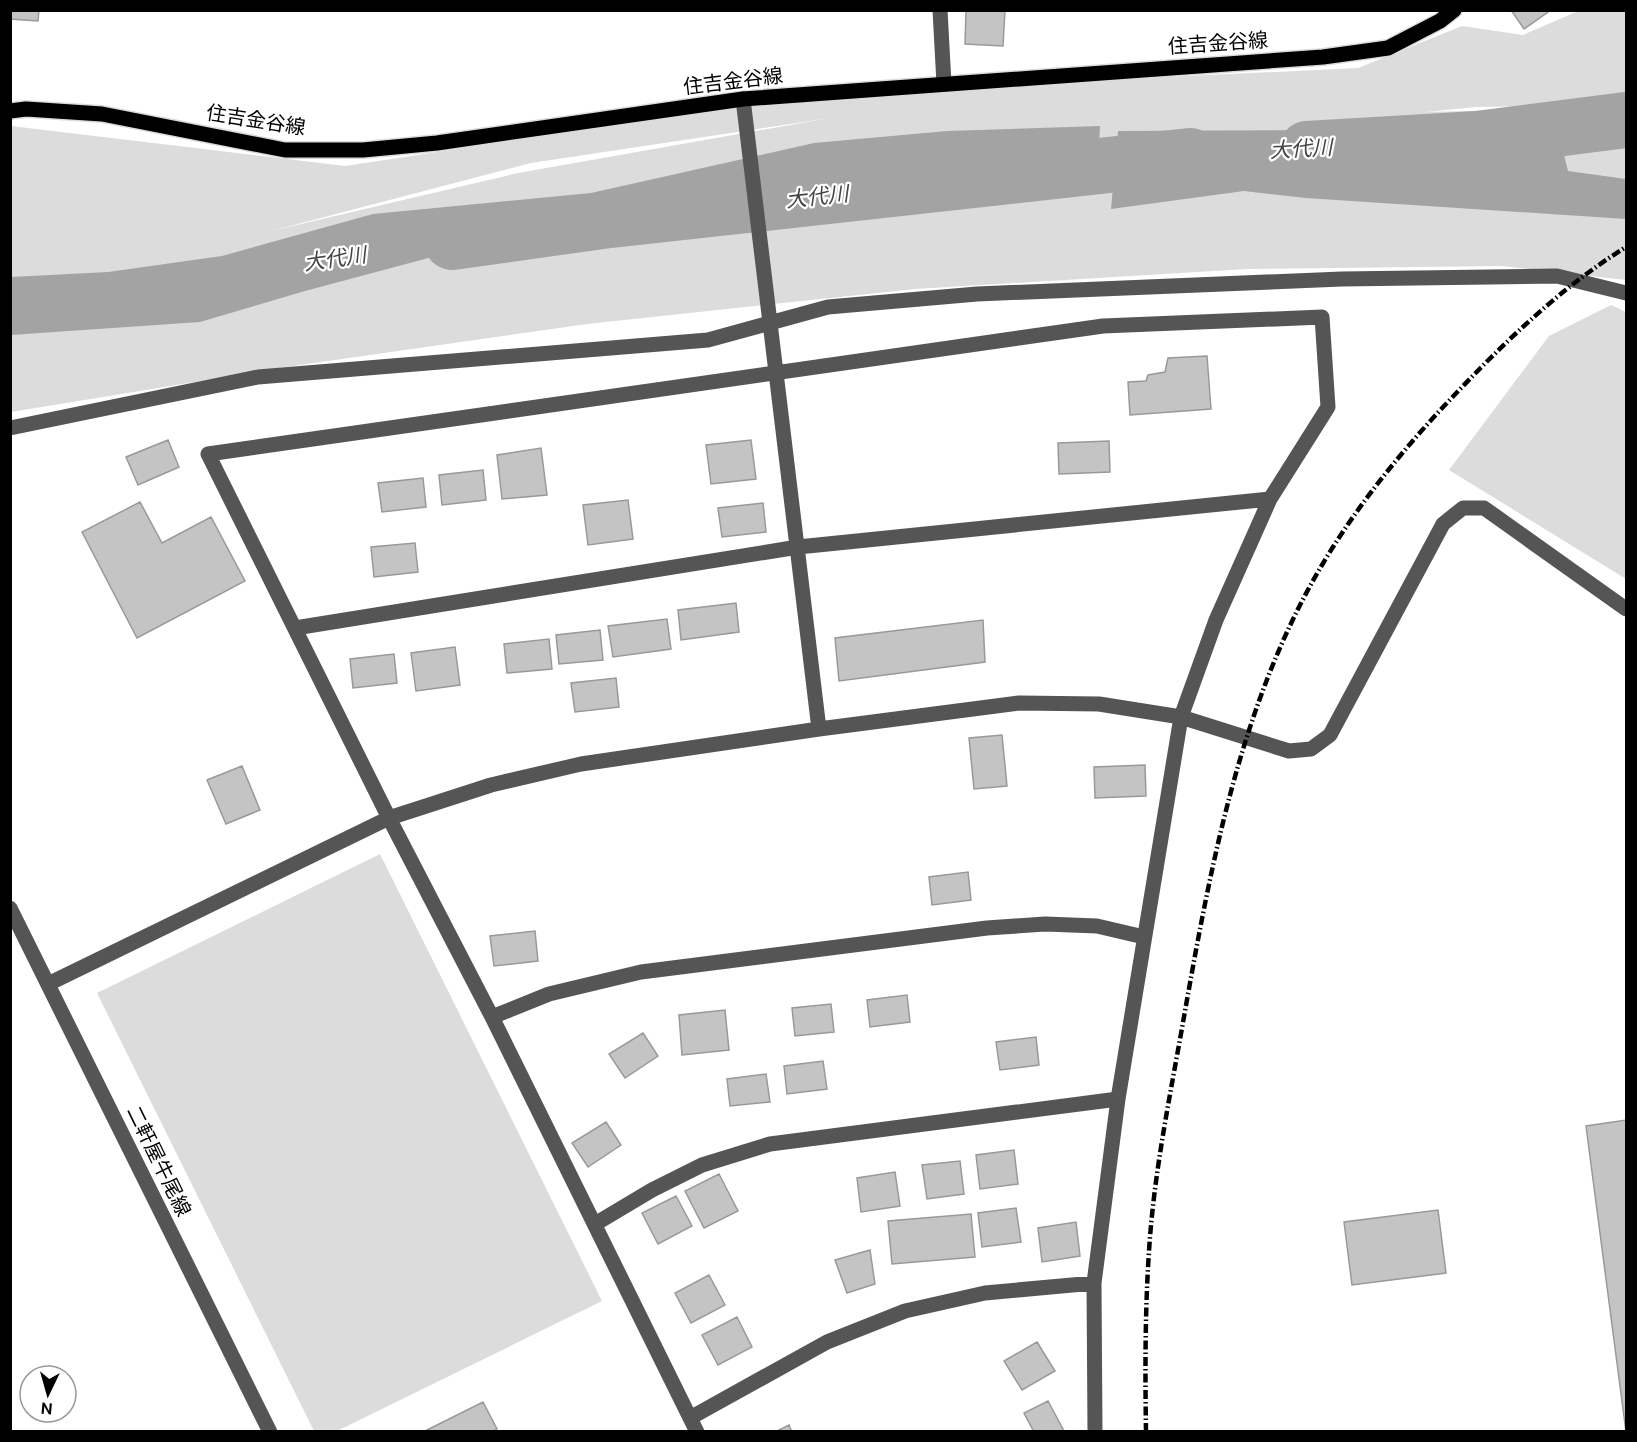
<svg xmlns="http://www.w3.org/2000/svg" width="1637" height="1442" font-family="'DM Sans','Noto Sans JP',sans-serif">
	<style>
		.green { fill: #dcdcdc; fill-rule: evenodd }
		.water { fill: #a3a3a3 }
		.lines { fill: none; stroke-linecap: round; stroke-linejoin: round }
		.river { stroke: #a3a3a3; stroke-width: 56 }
		.building { fill: #c4c4c4; stroke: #999; stroke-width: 1.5 }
		.major-casing { stroke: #dbdbdb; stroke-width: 18 }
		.minor { stroke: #555; stroke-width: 15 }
		.major { stroke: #000; stroke-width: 15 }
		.rail { stroke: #000; stroke-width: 4.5; stroke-dasharray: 9 3 1.5 3; stroke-linecap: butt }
		.labels { text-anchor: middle; stroke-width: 4.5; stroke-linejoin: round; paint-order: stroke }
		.street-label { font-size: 20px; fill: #000; stroke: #fff }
		.water-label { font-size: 21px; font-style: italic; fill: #444; stroke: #fff }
	</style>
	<rect width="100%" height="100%" fill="#fff"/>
	<path class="green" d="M1578 11H1626V105L1476 107 1426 112 1626 107V280L1502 266 1247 269 915 289 587 324 286 367 11 412V126L345 166 827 93 1358 68 1462 26 1523 35ZM824 119 518 173 271 231 531 163Z
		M1611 305 1626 312V579L1449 470 1549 336Z
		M380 854 602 1301 337 1431H314L97 993Z"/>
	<path class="water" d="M1100 126 1097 186 962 160 865 166 623 206 305 291 200 322 11 335V277L108 272 222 256 373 214 591 193 814 143 947 131Z
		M1358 130 1402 155H1564L1568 171 1626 179V219L1306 198 1244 191 1111 209 1118 131Z"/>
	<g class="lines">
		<path class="river" d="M1307 149 1477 139 1626 120
			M452 242 602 221 1190 156"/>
	</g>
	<path class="building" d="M10 10H39L38 21 10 19Z
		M966 10H1005L1003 46 965 44Z
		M1511 10H1551L1524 29Z
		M1207 356 1211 409 1130 415 1128 382 1146 381 1148 375 1165 372 1168 358Z
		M168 440 179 467 138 485 126 457Z
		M751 440 756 479 711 484 706 445Z
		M1109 441 1110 472 1059 474 1058 443Z
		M541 448 547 495 502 499 497 455Z
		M483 470 486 500 442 505 439 475Z
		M423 478 426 507 382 512 378 483Z
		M628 500 633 539 588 545 583 505Z
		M140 502 162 543 211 517 245 581 137 638 82 532Z
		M763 503 766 532 722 537 718 508Z
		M415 543 418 572 374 577 371 547Z
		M736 603 739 632 681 640 678 610Z
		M667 619 671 649 613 657 608 626Z
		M983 620 985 662 839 681 835 638Z
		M600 630 603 660 559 664 556 635Z
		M549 639 552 669 507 673 504 644Z
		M455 647 460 685 416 691 411 653Z
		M394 654 397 683 353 688 350 659Z
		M616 678 619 707 575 712 571 683Z
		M1002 735 1007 786 974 789 969 738Z
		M1145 765 1146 796 1095 798 1094 767Z
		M242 766 260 810 226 824 207 780Z
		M968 872 971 900 932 905 929 877Z
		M535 931 538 961 494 966 490 936Z
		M907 995 910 1022 870 1027 867 1000Z
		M831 1004 834 1032 795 1036 792 1008Z
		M725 1010 729 1050 682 1055 679 1015Z
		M643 1033 658 1056 625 1078 609 1054Z
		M1036 1037 1039 1065 1000 1070 996 1042Z
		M823 1061 827 1089 787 1094 784 1066Z
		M766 1074 770 1102 730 1106 727 1079Z
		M1626 1120V1432L1586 1126Z
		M606 1122 621 1145 588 1167 572 1143Z
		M1014 1150 1018 1184 980 1189 976 1155Z
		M960 1161 964 1194 927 1199 922 1165Z
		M895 1172 900 1206 861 1212 857 1178Z
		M719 1174 738 1211 704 1228 685 1191Z
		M676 1196 692 1226 658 1244 642 1213Z
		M1016 1208 1021 1242 982 1247 978 1213Z
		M1438 1210 1446 1273 1352 1285 1344 1222Z
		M971 1214 975 1257 892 1264 888 1221Z
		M1076 1222 1080 1256 1042 1262 1038 1228Z
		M870 1250 875 1284 847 1293 835 1260Z
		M709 1275 725 1305 691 1323 675 1293Z
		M737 1317 752 1347 718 1365 702 1335Z
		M1037 1342 1055 1371 1022 1390 1004 1361Z
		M1048 1401 1064 1431 1062 1432H1034L1024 1413Z
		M483 1402 497 1429 491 1432H423Z
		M789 1425 792 1432H775Z"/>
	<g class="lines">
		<defs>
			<path id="major" d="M10 111 26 109 102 114 285 150H363L437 143 743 99 1323 57 1388 48 1440 21 1454 10"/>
		</defs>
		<use href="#major" class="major-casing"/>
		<path class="minor" d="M940 10 944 84
			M743 99 819 729
			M10 428 258 377 708 340 828 307 977 294 1342 279 1557 276 1626 293
			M295 628 798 547 1270 499
			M10 908 270 1432
			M48 984 389 818 491 785 581 764 819 729 1019 703 1099 704 1181 717 1289 751 1311 749 1330 735 1443 524 1463 508H1484L1626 609
			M492 1017 549 994 641 972 987 928 1045 924 1097 926 1144 937
			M595 1224 652 1190 702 1165 770 1144 1118 1099
			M690 1418 827 1342 905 1311 985 1293 1094 1283
			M697 1432 492 1017 389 818 208 454 1103 326 1322 317 1328 407 1270 499 1216 620 1181 717 1118 1099 1094 1283 1095 1432"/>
		<use href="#major" class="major"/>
		<path class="rail" d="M1146 1432C1145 1367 1145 1302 1150 1237 1156 1161 1172 1086 1185 1011 1212 859 1242 700 1322 565 1361 499 1411 440 1463 386 1513 334 1565 285 1626 247"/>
	</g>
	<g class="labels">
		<g class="street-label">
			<text transform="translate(1218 43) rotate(-4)" y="7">住吉金谷線</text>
			<text transform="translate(733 81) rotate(-7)" y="7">住吉金谷線</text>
			<text transform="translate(256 120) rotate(9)" y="7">住吉金谷線</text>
			<text transform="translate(159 1161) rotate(64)" y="7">二軒屋牛尾線</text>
		</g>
		<g class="water-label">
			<text transform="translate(1301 149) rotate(-3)" y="7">大代川</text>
			<text transform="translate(817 197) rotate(-6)" y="7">大代川</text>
			<text transform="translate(335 259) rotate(-8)" y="7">大代川</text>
		</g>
	</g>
	<rect width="1637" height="1442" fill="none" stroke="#000000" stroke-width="24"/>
	<g transform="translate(48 1394) rotate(185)"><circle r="28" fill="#ffffff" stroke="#999999" stroke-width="1.5"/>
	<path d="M0-4.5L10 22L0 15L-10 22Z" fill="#000000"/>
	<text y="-9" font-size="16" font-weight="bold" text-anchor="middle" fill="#000000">N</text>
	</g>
</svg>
